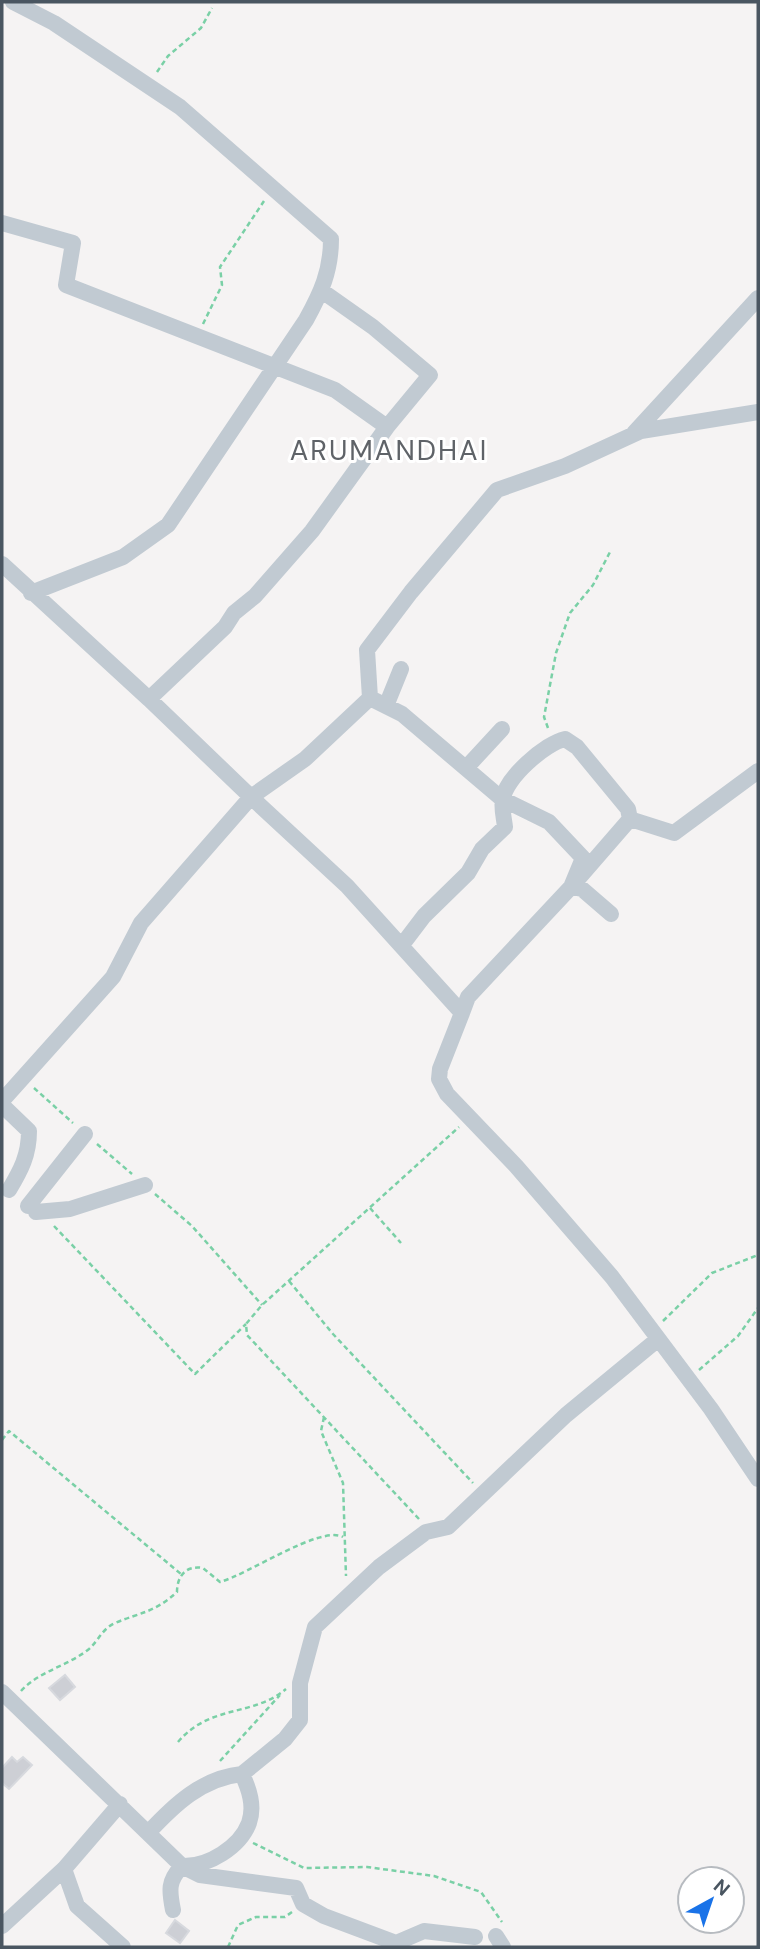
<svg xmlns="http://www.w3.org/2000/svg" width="760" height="1949" font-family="'DM Sans',sans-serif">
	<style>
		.building { fill: #cdcfd5; stroke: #d7d9de; stroke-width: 2 }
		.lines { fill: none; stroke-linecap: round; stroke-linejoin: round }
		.path { stroke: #7ad0a6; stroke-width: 2.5; stroke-dasharray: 5 3.5; stroke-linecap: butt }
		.minor { stroke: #c1cad2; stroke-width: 16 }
		.labels { text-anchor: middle; stroke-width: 6; stroke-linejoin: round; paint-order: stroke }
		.quarter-label { font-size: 28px; letter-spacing: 2px; fill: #5f6368; stroke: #fff }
	</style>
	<rect width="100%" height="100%" fill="#f5f3f3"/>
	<path class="building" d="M65 1675 75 1687 60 1700 49 1688Z
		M12 1757 17 1762 23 1757 32 1765 9 1789 2 1783V1768Z
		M175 1920 189 1931 180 1943 166 1933Z"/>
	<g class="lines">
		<path class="path" d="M157 72 168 56 201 28 212 8
			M203 324 222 285 220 267 264 201
			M548 728 544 717 556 653 570 613 593 585 610 552
			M34 1088 73 1123
			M97 1144 132 1174
			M155 1194 192 1226 262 1305
			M370 1208 401 1243
			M54 1226 195 1374 246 1324
			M289 1281 333 1334 473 1483
			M663 1321 712 1273 758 1255
			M699 1370 738 1336 758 1308
			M324 1417 321 1431 343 1483 346 1576
			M2 1440 9 1431 181 1574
			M419 1519 247 1335 246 1324 262 1305 459 1127
			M21 1691C39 1671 68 1666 89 1649 99 1640 102 1629 115 1623 141 1612 154 1613 177 1592 177 1576 186 1565 203 1568L220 1582C249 1574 320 1525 343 1537
			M178 1742C210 1704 253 1717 286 1689
			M220 1761 280 1695
			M253 1843 304 1868 367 1867 434 1876 481 1892 502 1922
			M228 1947 238 1925 256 1917H285L292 1912"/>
		<path class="minor" d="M13 2 54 23 180 107 331 239C331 271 321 293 306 320L168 525 123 557 31 593
			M2 223 73 243 66 285 335 390 387 427 430 375 373 327 322 291
			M634 433 758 298
			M2 564 149 699 251 797 305 759 370 698 367 650 411 592 497 490 565 466 641 431 758 412
			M149 699 225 627 234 613 255 596 312 531 387 427
			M386 706 401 669
			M466 768 502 729
			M611 914 582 889 571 887 630 819 674 833 758 771
			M402 945 424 916 468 873 482 849 505 827C504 818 501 807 503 799 505 778 546 743 565 739L577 747 628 809 630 819
			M462 1013 440 1069 439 1079 447 1094 516 1166 612 1277 711 1409 758 1479
			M2 1101 113 977 141 923 251 797 347 886 462 1013 468 997 571 887 583 858 549 822 502 799 402 714 370 698
			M2 1105 29 1131C29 1155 21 1170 9 1190
			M28 1206 85 1134
			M36 1212 70 1209 145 1185
			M2 1692 182 1866C208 1867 240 1847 249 1823 255 1806 249 1789 242 1774L285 1739 300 1720V1683L315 1627 379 1567 426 1532 448 1527 566 1415 657 1340
			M148 1833C174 1805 202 1778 242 1774
			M64 1869 77 1906 123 1947
			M173 1910C169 1890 168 1881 182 1866L200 1875 296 1888 303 1904 324 1916 396 1943 424 1931 475 1937
			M2 1926 64 1869 120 1804
			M496 1936 503 1947"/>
	</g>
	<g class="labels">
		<g class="quarter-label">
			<text x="389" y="460">ARUMANDHAI</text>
		</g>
	</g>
	<rect width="760" height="1949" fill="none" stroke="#4a5661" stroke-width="7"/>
	<g transform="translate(711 1900) rotate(40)"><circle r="33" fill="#ffffff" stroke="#b7bbc0" stroke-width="2"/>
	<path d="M0-5L12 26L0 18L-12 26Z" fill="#1a73e8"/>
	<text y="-10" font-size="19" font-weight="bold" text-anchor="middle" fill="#4a5661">N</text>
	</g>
</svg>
